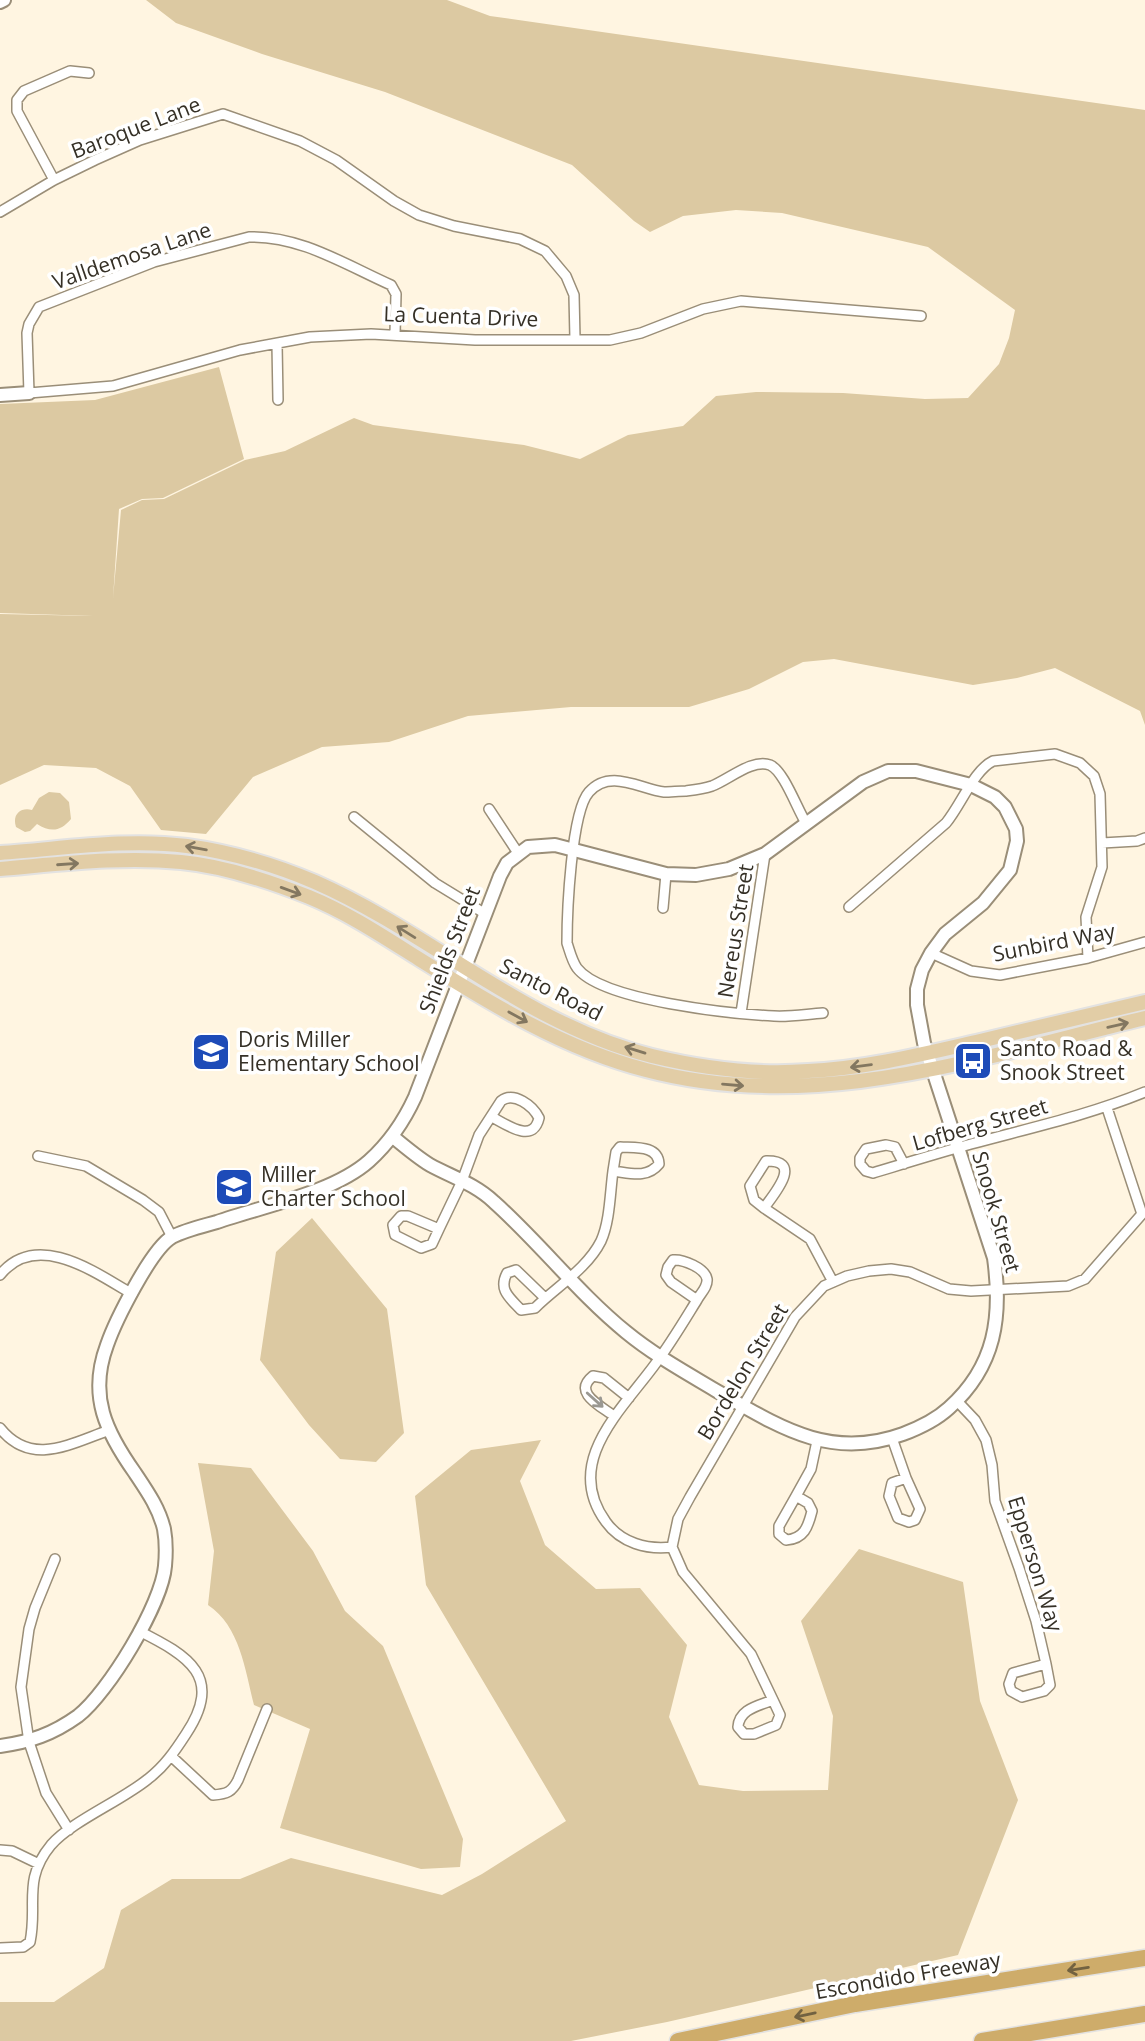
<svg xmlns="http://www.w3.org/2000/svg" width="1145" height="2041" font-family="'Open Sans',sans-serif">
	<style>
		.green { fill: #dcc9a2 }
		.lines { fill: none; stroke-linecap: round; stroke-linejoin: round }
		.street-casing { stroke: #9a8e78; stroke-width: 12 }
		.secondary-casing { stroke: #9a8e78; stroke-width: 16 }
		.primary-casing { stroke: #e3e2e1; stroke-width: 18 }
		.highway-casing { stroke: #e3e2e1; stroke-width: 19 }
		.street { stroke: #fff; stroke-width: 9 }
		.secondary { stroke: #fff; stroke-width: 12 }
		.primary { stroke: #e2cda6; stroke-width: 14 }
		.highway { stroke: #ceac6a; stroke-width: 16 }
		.oneway { stroke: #837760 }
		.oneway2 { stroke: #9a9892 }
		.oneway3 { stroke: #726241 }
		.labels { text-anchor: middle; stroke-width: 7; stroke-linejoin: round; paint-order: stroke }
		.street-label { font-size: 21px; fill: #353026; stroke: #fff }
		.poi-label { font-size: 21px; fill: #353026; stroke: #fff; text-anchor: start }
	</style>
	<rect width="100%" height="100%" fill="#fff5e1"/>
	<path class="green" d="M146 0H447L490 16 1145 110V725L1140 711 1055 668 1017 678 973 685 834 659 803 662 749 689 689 707H571L468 716 389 742 322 747 253 777 206 834 161 830 130 786 96 768 44 765 0 785V614L93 616 0 613V404L95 400 219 367 244 459 163 498 142 499 119 509 113 598 121 510 142 500 164 499 245 460 285 451 354 418 373 425 524 445 580 459 628 435 683 426 716 396 756 392 843 393 925 399 968 398 999 364 1009 338 1015 310 928 247 782 213 736 210 683 216 650 232 634 221 572 165 385 92 262 54 176 23Z
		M49 792 60 793 69 802 71 819C61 831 51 833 37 824L30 831 25 832 16 827C12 815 20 807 32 810L39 798Z
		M312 1218 387 1309 404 1433 376 1462 340 1459 309 1425 260 1360 276 1252Z
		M541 1440 520 1481 545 1545 596 1589 640 1588 687 1645 669 1717 699 1785 743 1791 828 1790 833 1716 801 1621 859 1549 963 1582 980 1701 1018 1800 958 1955 667 2022 571 2041H0V2002H54L104 1968 121 1910 172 1879H240L291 1858 442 1895 482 1874 566 1821 426 1585 415 1496 471 1450Z
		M198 1463 251 1468 313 1551 345 1611 383 1646 463 1839 460 1867 421 1869 280 1828 310 1729 254 1705C245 1670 240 1626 208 1605L214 1551Z"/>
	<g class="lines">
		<defs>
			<path id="street" d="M54 180 17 111V100L24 91 70 71 89 73
				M0 212 54 180 95 160 140 140 223 114 300 141 336 160 394 201 419 215 454 226 520 239 545 251 566 276 574 295 575 339
				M395 334 396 294 391 285C346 265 299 235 249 237L154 262 39 307 29 324 27 333 29 393 113 386 240 350 310 337 371 334 475 340H610L641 333 703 309 741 301 921 316
				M277 344 278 400
				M489 809 518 853
				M354 817 435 883 484 913
				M806 823C797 809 784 771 770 765 753 758 728 780 712 786 703 789 694 790 686 791 679 791 671 792 664 792 640 789 610 768 589 792 571 812 567 914 567 943 570 952 572 961 577 968 602 1001 733 1014 774 1016 790 1017 807 1014 823 1013
				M1102 843 1137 841 1145 838
				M849 907 946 823C961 805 974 770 993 761L1055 754 1080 763 1094 776 1100 794 1102 867 1086 917 1088 958
				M663 908 666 874
				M931 953 971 971 1000 975 1088 958 1145 942
				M741 1013 765 854
				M620 1147C635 1148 658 1145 659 1164 647 1179 630 1173 613 1171L616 1152Z
				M38 1156 86 1166 143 1200 159 1212 172 1237
				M766 1161C804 1160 774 1194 764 1208L754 1200 750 1186Z
				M904 1164 895 1147 886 1145 866 1149 860 1158V1164L866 1171 873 1173C906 1163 938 1153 971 1144 1030 1128 1089 1115 1145 1092
				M764 1208 810 1239 833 1282
				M401 1216H408L439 1229 432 1244 421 1248 395 1235 393 1225Z
				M439 1229 462 1181 479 1135 501 1101C514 1091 533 1106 539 1118 533 1144 507 1125 492 1117
				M673 1260C683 1259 705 1268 707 1279 708 1287 700 1294 697 1300L671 1282 666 1275 668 1267Z
				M0 1275C36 1230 95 1272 132 1294
				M545 1298 516 1270 507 1273C498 1290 510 1298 521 1310L535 1308C556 1287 587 1269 601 1241 610 1221 610 1193 613 1171
				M957 1401 975 1420 986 1440 992 1465 995 1501 1019 1568 1036 1621 1046 1664
				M614 1416C601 1406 572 1393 593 1376L604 1378 629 1398
				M0 1428C31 1467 70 1444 107 1431
				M892 1438 906 1478
				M906 1478 920 1509 915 1520 909 1522 898 1518 889 1496 892 1483Z
				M796 1496 808 1503 812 1511C808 1527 804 1539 786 1540L779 1534V1526Z
				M796 1496 811 1469 817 1441
				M672 1547C647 1550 621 1543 606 1522 562 1462 622 1410 656 1363 671 1343 684 1321 697 1300
				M55 1559 35 1608 29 1629 21 1687 29 1742 46 1793 69 1830
				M1046 1664 1050 1685 1044 1691 1022 1697 1011 1691 1009 1684 1013 1673Z
				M773 1700 751 1654 683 1572 672 1547 678 1519 690 1497 795 1317 824 1286 847 1276 869 1271 891 1269 910 1272 949 1289 971 1291 1068 1286 1085 1279 1142 1214 1107 1108
				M773 1700 780 1715 776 1725 754 1734H744L738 1727C739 1709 758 1706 773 1700Z
				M171 1756 213 1795C227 1794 232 1792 238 1780L267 1709
				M0 1850 12 1851 39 1864
				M0 1948 23 1947 30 1942C38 1905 22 1880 51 1845 72 1821 121 1801 148 1779 164 1767 175 1751 186 1734 224 1677 189 1656 139 1631"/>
			<path id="secondary" d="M0 2 4 0
				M0 395 29 393
				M0 1746C30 1742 53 1734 78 1716 108 1693 162 1604 165 1566 166 1555 166 1540 164 1529 159 1508 147 1491 135 1473 106 1432 88 1396 107 1345 115 1322 151 1249 172 1237 185 1230 203 1226 217 1222 263 1206 333 1193 369 1161 389 1143 404 1121 415 1097L500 876 507 863 528 847 555 845 666 874 696 875 729 869 765 854 863 782 888 771H916L971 785 995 797 1005 807 1016 829 1017 841 1010 870 983 903 945 934 931 953 922 970 917 989V1005L924 1043 994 1258C1002 1316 996 1366 949 1408 937 1419 919 1428 903 1434 829 1461 778 1426 715 1390 685 1372 654 1355 626 1332 578 1293 540 1243 494 1202 475 1184 452 1177 430 1165 417 1157 404 1146 392 1136"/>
			<path id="primary" d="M0 853C61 849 126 838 187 846 230 852 275 865 315 882 431 933 526 1025 652 1056 702 1068 757 1075 808 1071 867 1068 923 1054 980 1041 1035 1028 1090 1015 1145 1002
				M0 869C60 864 121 856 181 862 224 866 269 881 309 897 348 913 384 937 419 959 491 1004 564 1049 646 1070 816 1115 981 1057 1145 1018"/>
			<path id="highway" d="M678 2041 855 2004 1145 1958
				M982 2041 1145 2014"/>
		</defs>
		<use href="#street" class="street-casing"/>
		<use href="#secondary" class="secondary-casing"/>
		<use href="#primary" class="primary-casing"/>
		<use href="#highway" class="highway-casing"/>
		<use href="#street" class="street"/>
		<use href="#secondary" class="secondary"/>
		<use href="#primary" class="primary"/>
		<use href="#highway" class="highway"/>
	</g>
	<defs><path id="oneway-shaft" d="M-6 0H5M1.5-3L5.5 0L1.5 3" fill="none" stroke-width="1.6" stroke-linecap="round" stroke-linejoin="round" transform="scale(1.75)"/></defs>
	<g class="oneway">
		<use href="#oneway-shaft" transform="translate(196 848) rotate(-170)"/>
		<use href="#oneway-shaft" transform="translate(68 864) rotate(-4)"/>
		<use href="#oneway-shaft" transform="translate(291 891) rotate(20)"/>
		<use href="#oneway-shaft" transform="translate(406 932) rotate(-148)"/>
		<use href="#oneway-shaft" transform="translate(518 1017) rotate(29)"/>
		<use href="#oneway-shaft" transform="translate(1118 1025) rotate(-13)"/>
		<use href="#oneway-shaft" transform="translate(635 1050) rotate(-163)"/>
		<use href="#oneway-shaft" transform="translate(861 1066) rotate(173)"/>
		<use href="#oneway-shaft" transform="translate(733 1085) rotate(5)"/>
	</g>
	<use class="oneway2" href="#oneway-shaft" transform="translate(595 1400) rotate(42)"/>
	<g class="oneway3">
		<use href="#oneway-shaft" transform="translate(1078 1969) rotate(171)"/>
		<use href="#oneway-shaft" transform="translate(805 2015) rotate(168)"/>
	</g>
	<defs>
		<symbol id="school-square" viewBox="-11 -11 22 22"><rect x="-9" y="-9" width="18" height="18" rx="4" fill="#1d4bb8" stroke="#fff"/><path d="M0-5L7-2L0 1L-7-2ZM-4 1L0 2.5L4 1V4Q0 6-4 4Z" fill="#fff"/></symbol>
		<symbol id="bus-square" viewBox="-11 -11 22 22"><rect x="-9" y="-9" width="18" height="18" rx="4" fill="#1d4bb8" stroke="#fff"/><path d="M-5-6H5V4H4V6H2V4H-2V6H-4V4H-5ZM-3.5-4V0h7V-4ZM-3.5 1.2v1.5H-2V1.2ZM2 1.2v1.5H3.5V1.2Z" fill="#fff"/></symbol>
	</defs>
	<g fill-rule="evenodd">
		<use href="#school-square" x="189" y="1030" width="44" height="44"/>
		<use href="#bus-square" x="951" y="1039" width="44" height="44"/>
		<use href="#school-square" x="212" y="1165" width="44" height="44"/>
	</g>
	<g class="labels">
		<g class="street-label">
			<text transform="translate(136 128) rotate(-21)" y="7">Baroque Lane</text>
			<text transform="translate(132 256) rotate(-19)" y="7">Valldemosa Lane</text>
			<text transform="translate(461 317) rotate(2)" y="7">La Cuenta Drive</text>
			<text transform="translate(736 931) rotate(-81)" y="7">Nereus Street</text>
			<text transform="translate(1054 943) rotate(-11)" y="7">Sunbird Way</text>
			<text transform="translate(450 950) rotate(-69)" y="7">Shields Street</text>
			<text transform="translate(551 990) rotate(27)" y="7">Santo Road</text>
			<text transform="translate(980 1125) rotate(-16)" y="7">Lofberg Street</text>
			<text transform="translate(996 1212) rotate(74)" y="7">Snook Street</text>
			<text transform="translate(743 1372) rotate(-59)" y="7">Bordelon Street</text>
			<text transform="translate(1035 1564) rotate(73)" y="7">Epperson Way</text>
			<text transform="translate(908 1976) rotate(-10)" y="7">Escondido Freeway</text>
		</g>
		<g class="poi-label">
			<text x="238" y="1047">Doris Miller<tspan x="238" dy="24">Elementary School</tspan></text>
			<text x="1000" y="1056">Santo Road &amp;<tspan x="1000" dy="24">Snook Street</tspan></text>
			<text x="261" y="1182">Miller<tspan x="261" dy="24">Charter School</tspan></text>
		</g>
	</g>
</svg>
